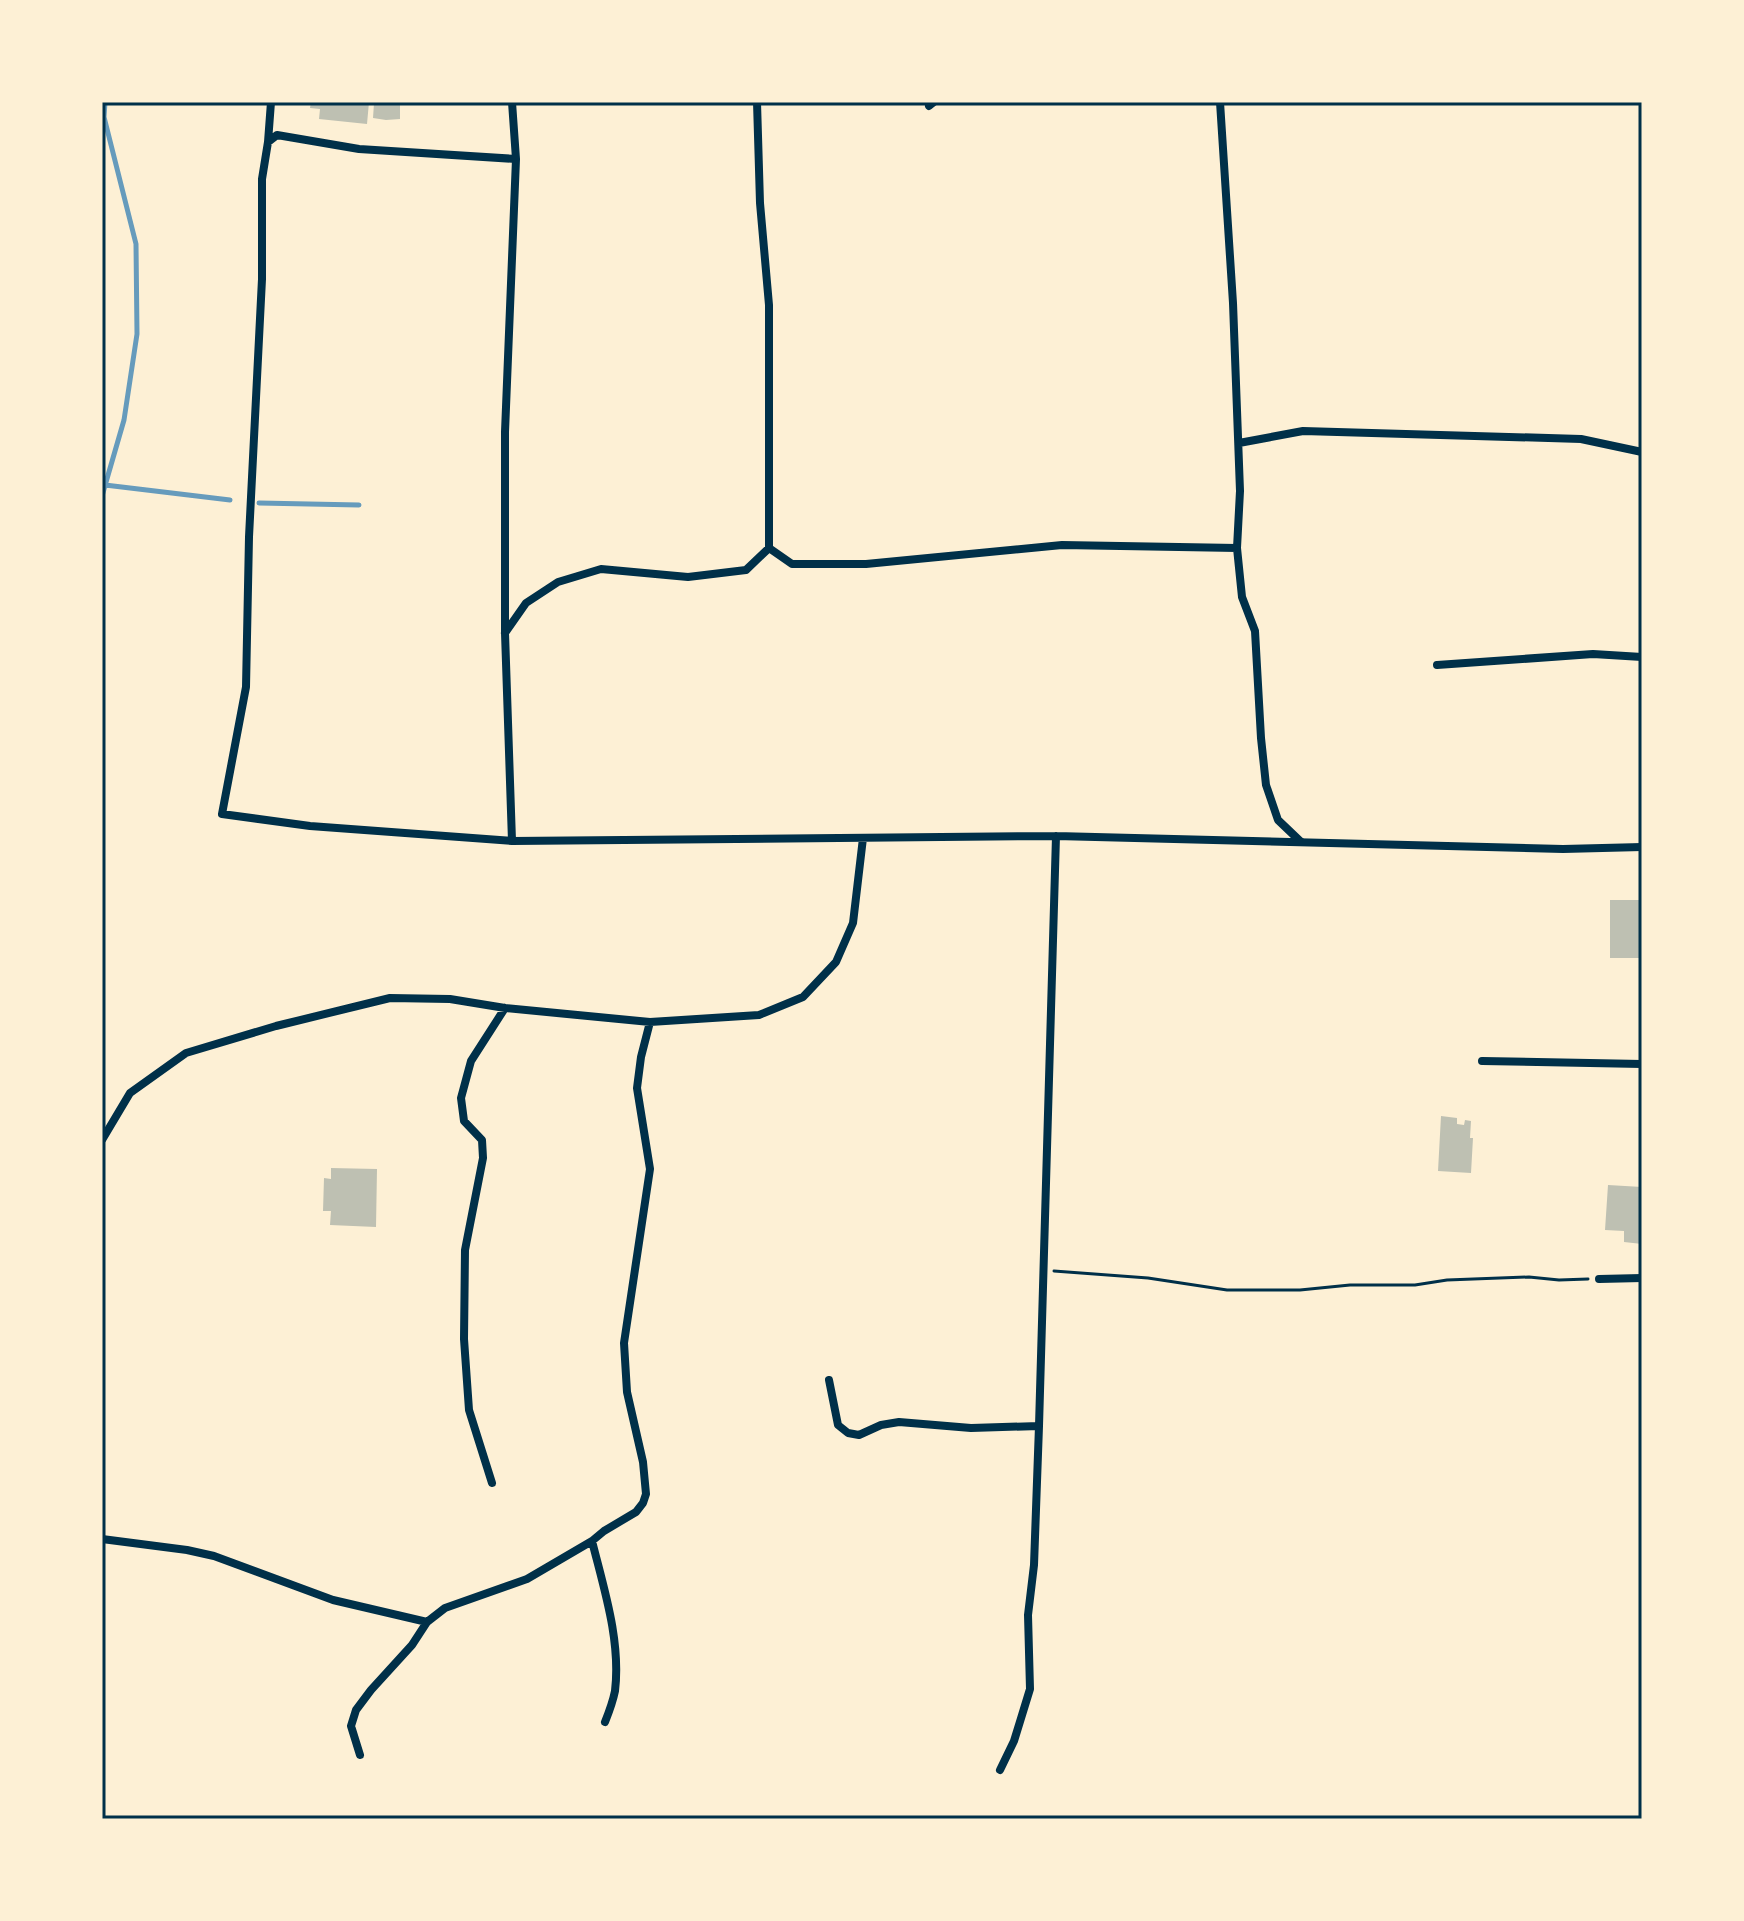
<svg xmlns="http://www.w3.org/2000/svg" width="1744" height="1921" font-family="Manrope,sans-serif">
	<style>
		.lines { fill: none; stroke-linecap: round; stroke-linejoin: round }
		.stream { stroke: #669bbc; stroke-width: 5 }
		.building { fill: #bec0b2 }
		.path { stroke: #003049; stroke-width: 3 }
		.minor { stroke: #003049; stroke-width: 8 }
		.neatline { fill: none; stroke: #003049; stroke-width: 3 }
	</style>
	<rect width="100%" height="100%" fill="#fdf0d5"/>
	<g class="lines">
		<path class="stream" d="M105 485 230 500
			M102 496 124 420 137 334 136 244 104 117 105 102
			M259 503 359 505"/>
	</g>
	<path class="building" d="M311 102H369L367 124 319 119 320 109 310 108Z
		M374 103 400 104V119L386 120 373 118Z
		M1610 900H1642V958H1610Z
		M1441 1116 1457 1118V1124L1464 1125 1465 1120 1471 1121 1470 1138H1473L1471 1173 1438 1171Z
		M331 1168 377 1169 376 1227 330 1225 331 1211H323L324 1178 331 1179Z
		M1608 1185 1642 1187V1244L1624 1242V1231L1605 1230Z"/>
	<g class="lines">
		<path class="path" d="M1054 1271 1148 1278 1227 1290H1300L1350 1285H1415L1447 1280 1529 1277 1559 1280 1588 1279"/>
		<path class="minor" d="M512 102 516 159 359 149 277 135 268 142 262 179V279L249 537 246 687 222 814 310 826 512 841 1056 836 1563 849 1642 847
			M1220 102 1233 303 1240 491 1237 548 1242 597 1255 631 1261 738 1266 785 1278 820 1300 841
			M929 106 934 102
			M268 142 271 102
			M1239 443 1303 431 1581 439 1642 452
			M769 548 792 564H866L1062 545 1237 548
			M505 633 526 603 558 582 601 569 688 577 746 570 769 548V305L760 203 757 102
			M1437 665 1593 654 1642 657
			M512 841 505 633V432L516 159
			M1482 1061 1642 1064
			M102 1140 130 1093 186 1053 276 1026 390 998 450 999 505 1008 650 1022 759 1015 803 997 836 962 853 923 863 838
			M1599 1279 1642 1278
			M829 1380 838 1425 848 1433 859 1435 881 1425 899 1422 971 1428 1039 1426 1056 836
			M492 1483 469 1410 464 1339 465 1250 483 1158 482 1140 464 1121 461 1098 471 1061 505 1008
			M102 1539 187 1550 214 1556 333 1600 427 1622
			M605 1722C609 1712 613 1701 615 1691 621 1641 604 1589 592 1541L604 1531 636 1512 643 1503 646 1494 643 1462 627 1392 624 1343 650 1169 637 1088 641 1057 650 1022
			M360 1755 351 1726 356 1710 371 1690 412 1645 427 1622 445 1608 527 1579 592 1541
			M1000 1770 1014 1741 1030 1689 1028 1615 1034 1565 1039 1426"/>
	</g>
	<rect width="1744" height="1921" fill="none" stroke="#fdf0d5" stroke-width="208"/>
	<rect x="104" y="104" width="1536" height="1713" class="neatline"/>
</svg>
